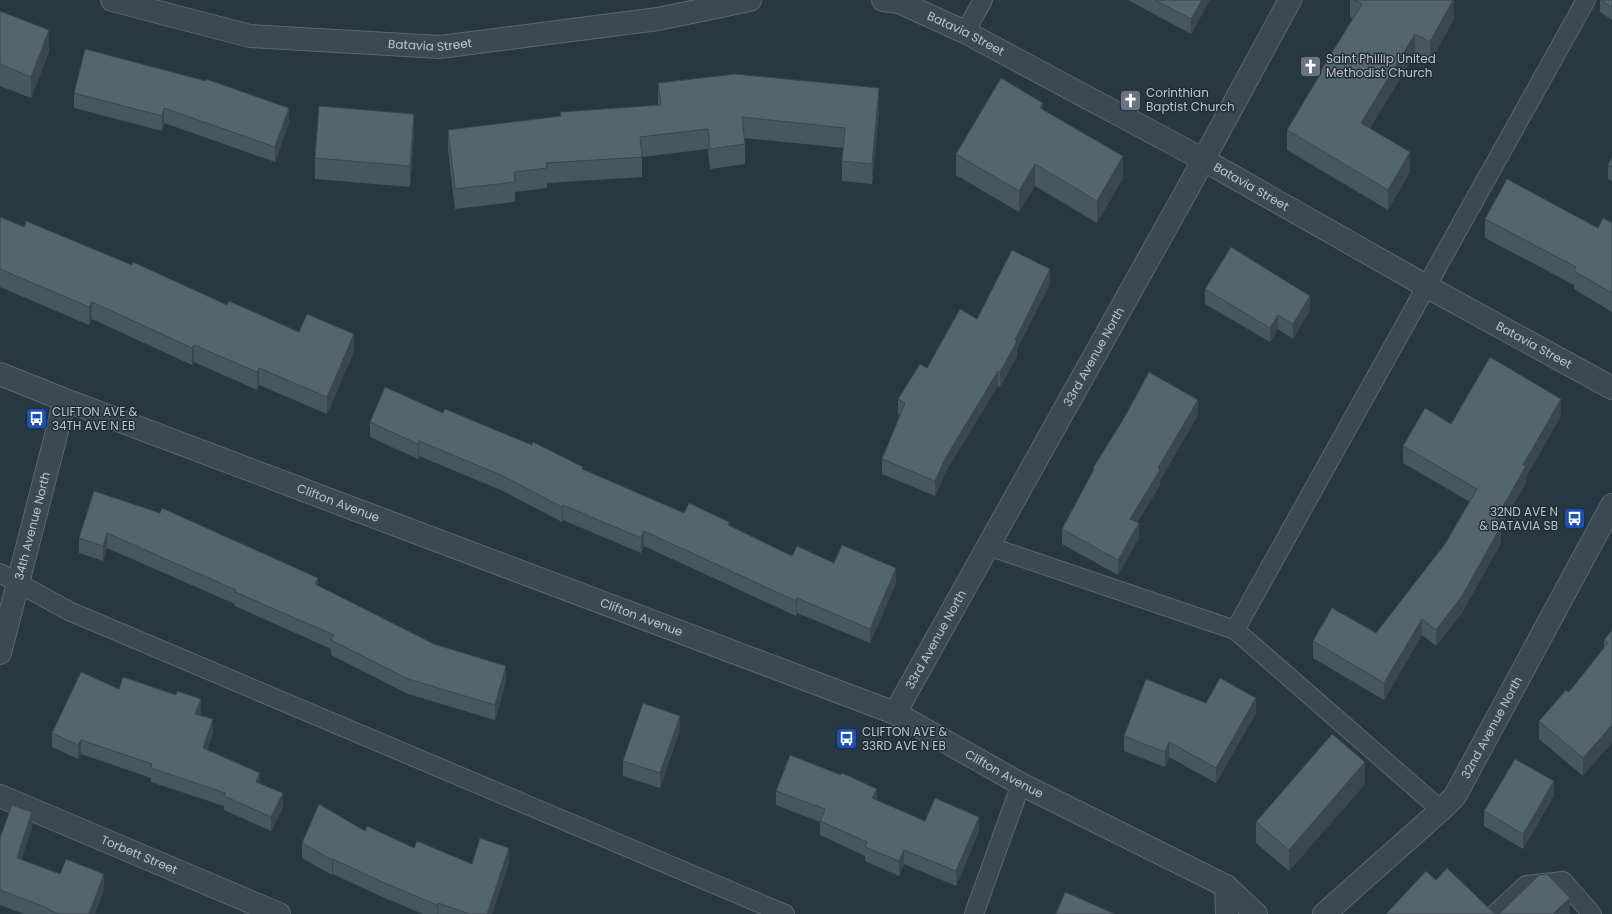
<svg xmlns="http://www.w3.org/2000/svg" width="1612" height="914" font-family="Poppins,sans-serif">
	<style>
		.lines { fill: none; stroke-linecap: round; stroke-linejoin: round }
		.service-casing { stroke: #5a676e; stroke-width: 20 }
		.minor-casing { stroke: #5a676e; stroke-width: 24 }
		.tertiary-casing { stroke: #5a676e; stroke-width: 24 }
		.service { stroke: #3c4951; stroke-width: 18 }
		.minor { stroke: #3c4951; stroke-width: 22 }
		.tertiary { stroke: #3c4951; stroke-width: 22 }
		.wall { fill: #47575e }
		.shaded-wall { fill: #3a474c }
		.building { fill: #53656d; stroke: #3a474c }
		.labels { text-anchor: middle; stroke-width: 3; stroke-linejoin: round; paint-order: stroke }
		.street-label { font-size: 12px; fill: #b9c4cb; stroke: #212e36 }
		.poi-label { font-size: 12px; fill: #b9c4cb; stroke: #212e36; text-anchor: start }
	</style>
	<rect width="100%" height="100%" fill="#283841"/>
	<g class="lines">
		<defs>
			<path id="service" d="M965 32 983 0
				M988 546 1235 630 1441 810
				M0 573 69 611 785 914
				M1235 630 1586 0
				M974 914 1021 784
				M1495 914 1526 885 1563 881 1592 914"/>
			<g id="minor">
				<path id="s1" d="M112 0 250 36 440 47 658 19 750 0"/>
				<path id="s2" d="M883 0 899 2 965 32 1204 160 1426 286 1612 388"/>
				<path id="s3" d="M0 653 65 400"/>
				<path id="s4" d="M0 796 279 914"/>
				<path d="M1226 886 1227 914"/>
				<path id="s5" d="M1324 914 1441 810 1455 796 1612 505"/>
			</g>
			<g id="tertiary">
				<path id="s6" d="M0 374 65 400 895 713 1021 784 1226 886 1256 914"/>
				<path id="s7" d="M895 713 1187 190 1290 0"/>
			</g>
		</defs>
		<use href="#service" class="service-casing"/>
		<use href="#minor" class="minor-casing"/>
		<use href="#tertiary" class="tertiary-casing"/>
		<use href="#service" class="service"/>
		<use href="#minor" class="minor"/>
		<use href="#tertiary" class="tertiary"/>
	</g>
	<path class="wall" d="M1128 0H1210L1191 34Z
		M1350 0H1454V19L1430 62 1415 54 1370 128 1410 172 1388 210 1287 150V130L1318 79V75L1353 19 1350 17Z
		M1600 0H1612V20L1600 12Z
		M0 11 49 52 31 98 0 86Z
		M658 83 879 108 872 184 842 181V161L844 148 744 138 745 144V164L710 169 708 149 642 157V177L547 183V188L515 192V202L455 209 448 150V130L658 106Z
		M74 93 289 123 275 162 164 123 162 131 74 108Z
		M1043 109 1123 178 1097 223 1035 186 1019 212 956 175V154Z
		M414 135 410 187 315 179V158Z
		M1612 158V181L1608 179V165Z
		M0 217 299 332 354 352 327 414 259 385 257 390 194 362 192 365 92 319 89 325 0 287Z
		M1485 219 1598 228 1612 223V312L1574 289V285L1485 238Z
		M1050 284 1017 349V356L1000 387 998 386 946 471 935 496 882 474V459L900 415 898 414V399L927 368 977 319Z
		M1205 289 1310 310 1293 339 1278 329 1270 342 1205 304Z
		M443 413 583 469 684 513 729 525 792 556 834 563 896 583 870 643 797 613 796 616 644 546 641 553 563 520 562 522 503 491 419 456 418 459 370 437V422Z
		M1198 415 1160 480V485L1137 523 1139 538 1118 575 1062 544V529L1093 472V468Z
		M1561 416 1526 477V483L1501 526V543L1462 613 1436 646 1422 635 1384 700 1313 658V641L1376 633 1445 544 1470 502 1403 463V446L1451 424Z
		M94 491 318 586 506 681 495 720 408 694 331 655V649L235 606V604L107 548 103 561 79 553V538Z
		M1612 630 1583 776 1539 739V721L1569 692 1604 647V640Z
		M119 689 201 713 200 715 213 733 207 750 260 783 283 807 271 831 224 810V806L151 782V778L81 754 78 759 52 747V733Z
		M1206 703 1256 713 1216 783 1169 757 1165 767 1124 751V736Z
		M680 730 660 788 623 776V761Z
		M1365 784 1289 871 1256 843V822Z
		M776 791 877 800 925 821 979 831 956 886 904 864 899 876 865 861V856L820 835V822L776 805Z
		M1554 796 1523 849 1484 826V811Z
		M32 827 21 859 60 874 104 889 95 914H24L0 905V838Z
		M302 843 414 848 472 864 509 862 492 914H423L380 896 333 874 332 875 302 858Z"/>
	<path class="shaded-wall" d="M1202 0H1210L1191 34V19Z
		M1453 0H1454V19L1430 62V42Z
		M49 30V52L31 98V77Z
		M1415 34V54L1361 143V123Z
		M879 88V108L872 184V164Z
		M1043 103V124L1040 108Z
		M164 108V123L162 131V116Z
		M289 108V123L275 162V147Z
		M414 114V135L410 187V166Z
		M1410 152V172L1388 210V190Z
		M1123 156V178L1097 223V201Z
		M1035 164V186L1019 212V191Z
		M1050 269V284L1017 349V356L1000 387V372L1015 340Z
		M1310 296V310L1293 339V324Z
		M92 302V319L89 325V307Z
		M1278 315V329L1270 342V328Z
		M354 334V352L327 414V397Z
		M194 345V362L192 365V348Z
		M259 368V385L257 390V372Z
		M998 371V386L946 471 935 496V481L946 457Z
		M1561 399V416L1526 477V483L1501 526V543L1462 613 1436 646V630L1523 465Z
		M1198 400V415L1160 480V485L1130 534V519L1158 468Z
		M419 441V456L418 459V444Z
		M563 505V520L562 522V507Z
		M1139 523V538L1118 575V560Z
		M644 531V546L641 553V538Z
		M107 533V548L103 561V546Z
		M896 568V583L870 643V629Z
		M318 578V593L315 584Z
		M797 598V613L796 616V601Z
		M1422 619V635L1384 700V683Z
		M506 666V681L495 720V705Z
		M1256 698V713L1216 783V768Z
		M201 699V713L195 728V714Z
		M680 716V730L660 788V773Z
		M213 719V733L203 762V748Z
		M1612 725V743L1583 776V758Z
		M81 740V754L78 759V745Z
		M1169 742V757L1165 767V752Z
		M1365 762V784L1289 871V850Z
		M260 773V788L256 782Z
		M1554 781V796L1523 849V834Z
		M877 789V804L872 798Z
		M283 793V807L271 831V817Z
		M32 812V827L17 873V858Z
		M979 817V831L956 886V871Z
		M509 848V862L492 914H487Z
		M904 850V864L899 876V861Z
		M333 859V874L332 875V860Z
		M104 874V889L95 914H89Z
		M1570 898V914H1553Z
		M438 903V914H437V905Z"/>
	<path class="building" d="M1155 0H1202L1191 19Z
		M1354 0H1453L1430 42 1415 34 1361 123 1410 152 1388 190 1287 130 1319 76 1318 75 1362 4Z
		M1601 0H1612V7Z
		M0 11 49 30 31 77 0 64Z
		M85 49 206 81V79L289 108 275 147 164 108 162 116 74 93Z
		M735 74 879 88 872 164 842 161 845 128 742 117 745 144 710 149 708 129 640 137 642 157 546 163 547 168 514 172 515 182 455 189 448 130 561 116 560 112 661 105 658 83Z
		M1001 78 1043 103 1040 108 1123 156 1097 201 1035 164 1019 191 956 154Z
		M319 106 414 114 410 166 315 158Z
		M1612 158V167L1608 165Z
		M1507 179 1598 228 1603 218 1612 223V293L1574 271 1576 267 1485 219Z
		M0 217 24 227 26 221 132 265 133 262 227 305 229 301 299 332 307 314 354 334 327 397 259 368 257 372 194 345 192 348 92 302 89 307 0 269Z
		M1231 247 1310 296 1293 324 1278 315 1270 328 1205 289Z
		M1012 250 1050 269 1015 340 1017 341 1000 372 998 371 946 457 935 481 882 459 905 403 898 399 920 364 927 368 960 309 977 319Z
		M1490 357 1561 399 1523 465 1526 466 1494 522 1501 526 1462 596 1436 630 1422 619 1384 683 1313 641 1332 608 1376 633 1445 544 1477 489 1403 446 1425 408 1451 424Z
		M1149 372 1198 400 1158 468 1160 470 1130 519 1139 523 1118 560 1062 529 1094 469 1093 468 1124 418Z
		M385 387 443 413 445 409 532 445 533 442 583 467 582 469 684 513 689 503 729 522 728 525 792 556 797 546 834 563 842 545 896 568 870 629 797 598 796 601 644 531 641 538 563 505 562 507 503 476 419 441 418 444 370 422Z
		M94 491 160 513 162 508 318 578 315 584 434 644 506 666 495 705 408 679 331 640 334 635 235 592 236 590 107 533 103 546 79 538Z
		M1612 630V725L1583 758 1539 721 1566 690 1569 692 1608 643 1604 640Z
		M81 672 119 689 123 677 176 695 177 691 201 699 195 714 213 719 203 748 260 773 256 782 283 793 271 817 224 796 225 793 151 768 152 764 81 740 78 745 52 733Z
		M1220 678 1256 698 1216 768 1169 742 1165 752 1124 736 1146 679 1206 703Z
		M643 703 680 716 660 773 623 761Z
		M1332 734 1365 762 1289 850 1256 822Z
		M790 755 841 775 842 773 877 789 872 798 925 821 935 798 979 817 956 871 904 850 899 861 865 847 867 842 820 821 825 809 776 791Z
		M1515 759 1554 781 1523 834 1484 811Z
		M319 804 365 831 367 826 414 848 417 841 472 864 480 838 509 848 487 914H470L438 903 437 905 380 881 333 859 332 860 302 843Z
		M12 805 32 812 17 858 60 874 66 859 104 874 89 914H59L47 909 48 908 0 890V838Z
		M1447 868 1495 914H1386L1426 871 1436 880Z
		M1547 874 1570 898 1553 914H1499L1539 875Z
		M1065 892 1115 914H1056Z"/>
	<defs>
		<symbol id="church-square" viewBox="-11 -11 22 22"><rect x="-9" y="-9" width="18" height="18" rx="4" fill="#6b7280" stroke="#212e36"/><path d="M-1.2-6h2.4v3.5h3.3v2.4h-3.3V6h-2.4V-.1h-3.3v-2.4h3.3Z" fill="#fff"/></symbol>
		<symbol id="bus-square" viewBox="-11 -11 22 22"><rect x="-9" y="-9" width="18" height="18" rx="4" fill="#1a4fb4" stroke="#212e36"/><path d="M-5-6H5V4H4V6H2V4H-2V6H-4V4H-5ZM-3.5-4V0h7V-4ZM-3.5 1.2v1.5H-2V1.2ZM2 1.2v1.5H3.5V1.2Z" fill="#fff"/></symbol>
	</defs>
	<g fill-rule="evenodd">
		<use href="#church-square" x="1298" y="54" width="25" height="25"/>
		<use href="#church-square" x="1118" y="88" width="25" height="25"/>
		<use href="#bus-square" x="24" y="406" width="25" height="25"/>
		<use href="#bus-square" x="1562" y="506" width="25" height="25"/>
		<use href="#bus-square" x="834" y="726" width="25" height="25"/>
	</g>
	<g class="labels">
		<g class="street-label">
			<text dy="4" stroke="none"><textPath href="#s2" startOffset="90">Batavia Street</textPath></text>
			<text dy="4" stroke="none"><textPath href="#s1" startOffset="323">Batavia Street</textPath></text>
			<text dy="4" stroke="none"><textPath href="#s2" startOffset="414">Batavia Street</textPath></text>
			<text dy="4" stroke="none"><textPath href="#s2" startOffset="738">Batavia Street</textPath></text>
			<text dy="4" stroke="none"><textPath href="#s7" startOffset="408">33rd Avenue North</textPath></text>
			<text dy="4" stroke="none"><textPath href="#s6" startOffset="362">Clifton Avenue</textPath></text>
			<text dy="4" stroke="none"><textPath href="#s3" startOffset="131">34th Avenue North</textPath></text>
			<text dy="4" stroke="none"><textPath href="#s6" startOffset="686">Clifton Avenue</textPath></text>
			<text dy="4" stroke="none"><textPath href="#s7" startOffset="84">33rd Avenue North</textPath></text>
			<text dy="4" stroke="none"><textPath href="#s5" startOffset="254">32nd Avenue North</textPath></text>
			<text dy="4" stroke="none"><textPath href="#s6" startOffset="1082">Clifton Avenue</textPath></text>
			<text dy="4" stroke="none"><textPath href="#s4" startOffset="151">Torbett Street</textPath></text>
		</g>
		<g class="poi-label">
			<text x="1326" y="63">Saint Phillip United<tspan x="1326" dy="14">Methodist Church</tspan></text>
			<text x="1146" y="97">Corinthian<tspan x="1146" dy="14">Baptist Church</tspan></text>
			<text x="52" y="416">CLIFTON AVE &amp;<tspan x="52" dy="14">34TH AVE N EB</tspan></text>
			<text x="1558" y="516" text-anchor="end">32ND AVE N<tspan x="1558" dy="14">&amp; BATAVIA SB</tspan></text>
			<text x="862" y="736">CLIFTON AVE &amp;<tspan x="862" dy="14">33RD AVE N EB</tspan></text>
		</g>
	</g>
</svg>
